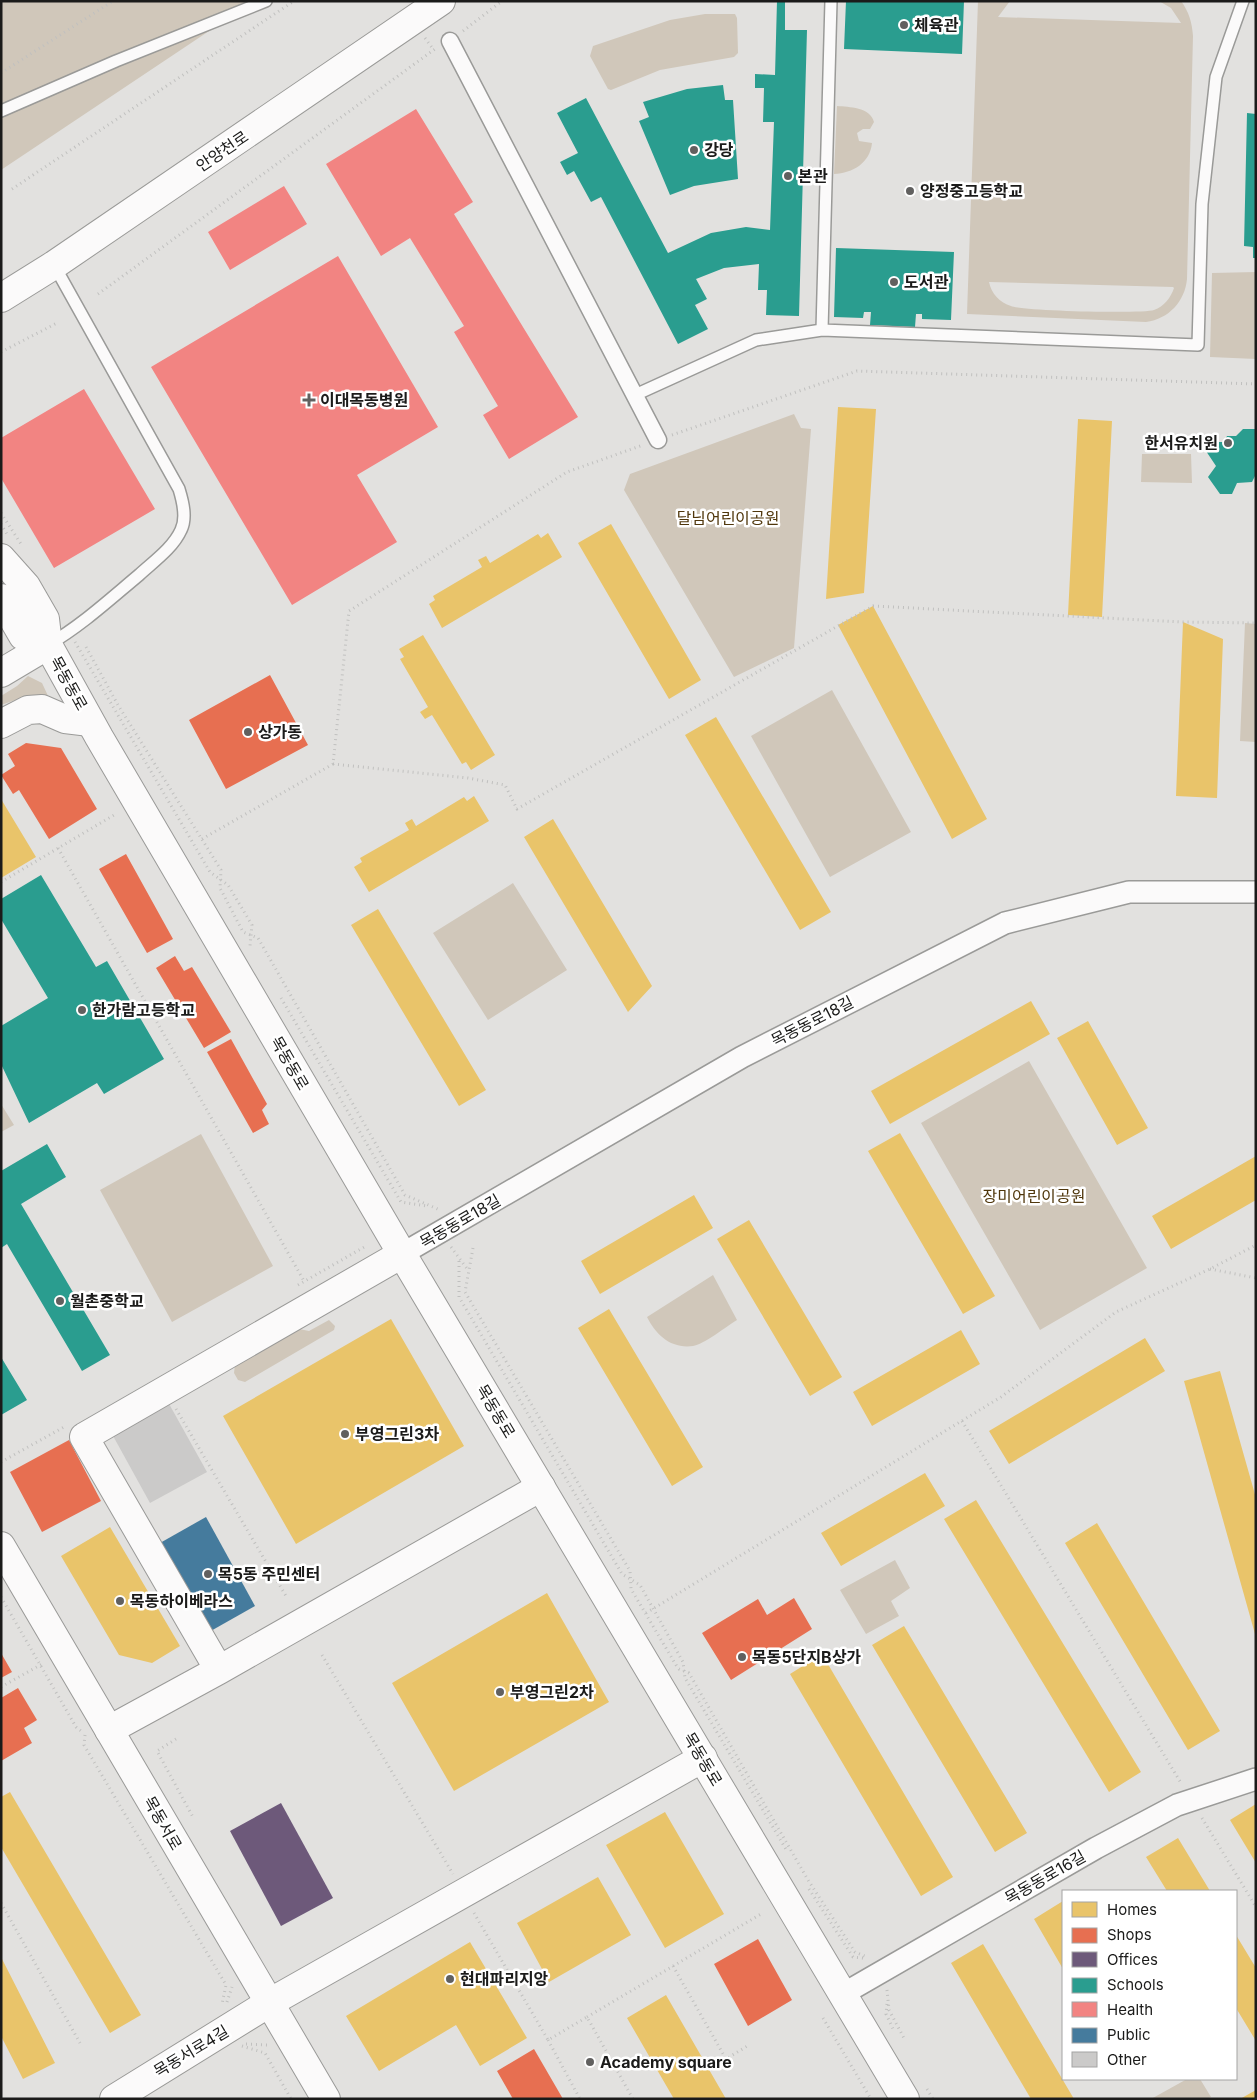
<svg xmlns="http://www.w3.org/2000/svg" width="1257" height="2100" font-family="Inter,'Noto Sans KR',sans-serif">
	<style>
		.green { fill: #d0c7ba; fill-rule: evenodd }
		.homes { fill: #e9c46a }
		.shops { fill: #e76f51 }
		.offices { fill: #6d597a }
		.schools { fill: #2a9d8f }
		.health { fill: #f28482 }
		.public { fill: #457b9d }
		.building { fill: #cbcac9 }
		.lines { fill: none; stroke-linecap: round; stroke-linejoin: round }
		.service-casing { stroke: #9a9a98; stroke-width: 14 }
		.pedestrian-casing { stroke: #9a9a98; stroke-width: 19 }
		.minor-casing { stroke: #9a9a98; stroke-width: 24 }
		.tertiary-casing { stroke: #9a9a98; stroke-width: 30 }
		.secondary-casing { stroke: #9a9a98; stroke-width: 30 }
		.path { stroke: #c0c0bf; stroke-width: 3; stroke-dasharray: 1 4; stroke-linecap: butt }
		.service { stroke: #fbfafa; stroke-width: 11 }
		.pedestrian { stroke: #fbfafa; stroke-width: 16 }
		.minor { stroke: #fbfafa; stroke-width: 21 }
		.tertiary { stroke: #fbfafa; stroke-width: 28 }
		.secondary { stroke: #fbfafa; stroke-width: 28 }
		.poi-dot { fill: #61605f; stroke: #fff; stroke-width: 2 }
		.labels { text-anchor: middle; stroke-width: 5; stroke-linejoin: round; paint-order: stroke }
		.poi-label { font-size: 16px; font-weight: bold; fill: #1b1b1a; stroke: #fff; text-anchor: start }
		.street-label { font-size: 16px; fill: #1b1b1a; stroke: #fff }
		.park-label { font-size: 16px; fill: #50370c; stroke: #fff }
	</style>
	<rect width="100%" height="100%" fill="#e2e1df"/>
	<path class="green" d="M1 1H254L1 170Z
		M978 1H1010L998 17 1181 23 1171 8 1159 1H1181C1189 12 1192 22 1193 36L1187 279C1185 301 1169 319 1146 322L967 314ZM989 282 1173 287 1174 288C1171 297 1164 307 1154 310 1143 314 1023 311 1011 306 1000 303 991 293 989 282Z
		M705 14H735L737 18 738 53 734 57 660 70 611 90 608 89 590 56 593 46 670 20Z
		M837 106C849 107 870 107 874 122L870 129H863L857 133 859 141 872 143C870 163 853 173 834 174Z
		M1256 272V359L1210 357 1212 273Z
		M794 414 801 428 811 429 794 648 734 677 624 490 630 474Z
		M1142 454H1191L1192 483 1141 482Z
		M1245 623 1256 624V742L1240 741Z
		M28 676 42 683 49 698 30 695 1 705V696L17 686Z
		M832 690 911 832 830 877 751 736Z
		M513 883 567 970 488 1020 433 933Z
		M1029 1061 1147 1268 1040 1330 921 1123Z
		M1 1104 14 1125 1 1132Z
		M201 1134 273 1266 172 1322 100 1190Z
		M713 1275 737 1320C727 1326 703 1345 693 1346 671 1349 656 1335 647 1317Z
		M329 1320 335 1326 334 1330 245 1382 238 1380 234 1373 235 1365 299 1329 309 1331Z
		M895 1560 910 1588 891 1601 899 1616 866 1634 840 1590Z
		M1187 2079H1200L1211 2097 1207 2099H1151Z"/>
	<path class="homes" d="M838 407 876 409 864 593 826 599Z
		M1078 419 1112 421 1102 617 1068 615Z
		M611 524 701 680 669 699 578 543Z
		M548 533 562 557 442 628 429 604 435 600 433 596 482 567 478 560 486 556 490 563 538 534 541 538Z
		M873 606 987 819 952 839 838 625Z
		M1183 622 1223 639 1217 798 1176 796Z
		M423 635 495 755 471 770 466 762 462 764 432 715 425 719 420 712 428 707 400 659 404 657 399 649Z
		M716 717 831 912 800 930 685 735Z
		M474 796 489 821 369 892 354 867 362 862 360 858 409 830 405 823 412 819 416 826 464 797 467 801Z
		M1 799 36 857 1 878Z
		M553 819 652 986 628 1012 524 837Z
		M378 909 486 1090 459 1106 351 925Z
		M1031 1001 1050 1034 890 1124 871 1091Z
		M1088 1021 1148 1128 1117 1145 1057 1038Z
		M900 1133 995 1296 963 1314 868 1151Z
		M1256 1156V1200L1171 1249 1152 1216Z
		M694 1195 713 1228 600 1294 581 1261Z
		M749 1220 842 1377 810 1396 717 1239Z
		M609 1309 703 1467 672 1486 578 1328Z
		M391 1319 464 1446 296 1544 223 1416Z
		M961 1330 980 1364 872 1426 853 1392Z
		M1145 1338 1165 1371 1009 1464 989 1431Z
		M1220 1371 1256 1498 1255 1634 1184 1381Z
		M925 1473 945 1506 841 1566 821 1533Z
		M976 1500 1141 1772 1109 1792 944 1519Z
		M1097 1523 1220 1731 1188 1750 1065 1543Z
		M110 1527 180 1646 152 1663 119 1655 61 1556Z
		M547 1593 609 1702 454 1791 392 1683Z
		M904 1626 1027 1833 995 1852 872 1645Z
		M822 1654 953 1877 921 1896 790 1674Z
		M10 1792 141 2015 110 2033 1 1847V1797Z
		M1256 1804V1863L1230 1820Z
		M665 1812 724 1914 665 1948 606 1845Z
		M1178 1838 1210 1891H1167L1146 1857Z
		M598 1877 631 1935 549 1982 517 1923Z
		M1063 1901V1969L1034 1919Z
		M1236 1935 1256 1968V2041L1236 2008Z
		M470 1942 527 2038 480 2066 456 2025 379 2071 346 2016Z
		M983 1944 1074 2099H1031L951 1963Z
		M1 1957 55 2063 23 2079 1 2036Z
		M666 1995 726 2099H674L627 2018Z
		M1256 2090V2099H1240Z"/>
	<path class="shops" d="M270 675 308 745 226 789 189 720Z
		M26 743 61 748 97 809 49 839 19 790 13 794 1 775 15 766 8 754Z
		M126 854 173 939 147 953 99 869Z
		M175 956 184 971 192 967 231 1032 204 1048 156 968Z
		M231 1039 267 1104 262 1110 269 1124 253 1133 207 1052Z
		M69 1440 101 1501 42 1532 10 1472Z
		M794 1598 812 1629 731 1680 702 1633 758 1599 767 1615Z
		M1 1653 12 1672 1 1678Z
		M18 1688 37 1720 24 1728 32 1743 1 1761V1698Z
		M758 1939 792 2000 748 2026 714 1964Z
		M534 2049 563 2099H513L497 2071Z"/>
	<path class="offices" d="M281 1803 333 1898 281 1926 230 1831Z"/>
	<path class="schools" d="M777 1H785V30H807L799 316 766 315 767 290H758L759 264 724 268 696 279 707 299 695 305 708 329 678 344 601 197 591 202 574 171 567 175 560 162 578 153 557 113 586 98 668 253 711 233 746 227 770 230 774 122H763L764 88H755V74L775 75Z
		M846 1H964L962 54 844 49Z
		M723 85 725 100H733L738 179 694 186 670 195 639 121 649 117 643 102 687 89Z
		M1247 113 1256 114V258H1253V247L1244 246Z
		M836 248 954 252 951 320 922 319V314H916L915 327 870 325 871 312H864L863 318 834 317Z
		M1243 429H1256V474L1252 482 1237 483 1232 494H1220L1208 477 1216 466 1206 451 1212 442H1224L1227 436H1236Z
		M41 875 96 967 107 961 164 1059 104 1094 97 1083 29 1123 1 1064V1026L48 998 1 919V899Z
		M47 1144 66 1177 21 1204 110 1355 82 1371 7 1244 1 1248V1171Z
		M1 1357 27 1400 1 1415Z"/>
	<path class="health" d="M416 109 473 202 454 214 578 417 509 459 483 415 498 406 454 332 464 326 410 238 381 256 326 164Z
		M284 186 307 224 230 270 208 232Z
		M338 256 438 427 357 475 397 542 292 605 151 367Z
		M84 389 155 509 54 568 1 478V438Z"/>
	<path class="public" d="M206 1517 255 1606 209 1632 160 1543Z"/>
	<path class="building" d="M168 1402 207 1472 150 1503 112 1434Z"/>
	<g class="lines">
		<defs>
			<path id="service" d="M1 111 116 61 266 1
				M822 330 831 1
				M635 395 756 340 822 330 1198 345 1202 204 1216 77 1243 1
				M48 645C82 625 109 600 139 575 153 562 173 548 181 530 187 518 183 502 179 489L54 265"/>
			<path id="pedestrian" d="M450 41 658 440"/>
			<path id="minor" d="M402 1254 742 1057 1005 923 1129 892H1256
				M843 1994 1096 1848 1177 1805 1256 1779"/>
			<path id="tertiary" d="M1 724 28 710 42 709 65 719 90 722
				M219 1670 84 1437 402 1254
				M109 1730 219 1670 541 1487
				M114 2099 269 2003 703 1758"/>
			<path id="secondary" d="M1 298 54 265 441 1
				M1 558 26 586 45 619 48 645 99 737 402 1254 905 2099
				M1 598 23 636 48 645
				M1 673 48 645
				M1 1546 326 2099"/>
		</defs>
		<use href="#service" class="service-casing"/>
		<use href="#pedestrian" class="pedestrian-casing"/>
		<use href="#minor" class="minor-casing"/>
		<use href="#tertiary" class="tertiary-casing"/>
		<use href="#secondary" class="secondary-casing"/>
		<path class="path" d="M463 31 502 1
			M425 38 433 49
			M1 73 113 1
			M12 189 294 1
			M98 294 435 49
			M1 352 57 323
			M672 435 857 371 1256 384
			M1 513 21 544
			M1 524 8 536
			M75 642 210 872 228 885 252 925 250 946
			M86 647 118 705 221 870 220 888 243 932 258 938 405 1195 440 1210
			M333 764 468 778 505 785 517 809 873 606 1183 622 1256 623
			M202 839 333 764 349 611 567 472 643 445
			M58 848 304 1281
			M1 882 114 815
			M281 998 401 1202 427 1206
			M451 1247 468 1270
			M473 1248 465 1292 630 1571 631 1589 676 1665 679 1669 689 1673 808 1880 855 1952 867 1957
			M459 1261V1297L622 1574 640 1585 683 1662 685 1678 787 1851
			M1210 1269 1256 1278
			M298 1285 366 1246
			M176 1409 286 1596
			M962 1421 1181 1783
			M1 1462 64 1427
			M1 1597 76 1727 81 1731
			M646 1613 1001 1397 1116 1312 1210 1269 1256 1245
			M322 1655 453 1874
			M1 1687 42 1664
			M85 1735 84 1745 226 1985 222 2004
			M176 1739 157 1751 194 1819
			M1202 1818 1256 1907
			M809 1889 853 1957 863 1958
			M1 1903 80 2043
			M474 1913 548 2040 587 2017 633 2099
			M673 1966 726 2059 749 2045
			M887 1990 889 2010 905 2040
			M227 2002 232 1987
			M887 2004 886 2014 894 2031
			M587 2017 761 1914
			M823 2018 871 2099
			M548 2040 580 2099
			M246 2044 267 2045 268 2048
			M242 2046 265 2053 291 2099
			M927 2089 933 2099"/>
		<use href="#service" class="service"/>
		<use href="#pedestrian" class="pedestrian"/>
		<use href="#minor" class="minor"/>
		<use href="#tertiary" class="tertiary"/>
		<use href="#secondary" class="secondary"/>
	</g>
	<g class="poi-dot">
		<circle cx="904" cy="25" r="5"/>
		<circle cx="694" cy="150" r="5"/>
		<circle cx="788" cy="176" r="5"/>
		<circle cx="910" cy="191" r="5"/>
		<circle cx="894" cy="282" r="5"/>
		<path d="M306.5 392.5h5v5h5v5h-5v5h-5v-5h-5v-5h5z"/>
		<circle cx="1228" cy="443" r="5"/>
		<circle cx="248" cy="732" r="5"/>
		<circle cx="82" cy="1010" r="5"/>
		<circle cx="60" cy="1301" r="5"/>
		<circle cx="345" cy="1434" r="5"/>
		<circle cx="208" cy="1574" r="5"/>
		<circle cx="120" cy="1601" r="5"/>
		<circle cx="742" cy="1657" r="5"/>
		<circle cx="500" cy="1692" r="5"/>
		<circle cx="450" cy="1979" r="5"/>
		<circle cx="590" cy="2062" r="5"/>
	</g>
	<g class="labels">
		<g class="poi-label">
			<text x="914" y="31">체육관</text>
			<text x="704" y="156">강당</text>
			<text x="798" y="182">본관</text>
			<text x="920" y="197">양정중고등학교</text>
			<text x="904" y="288">도서관</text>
			<text x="320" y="406">이대목동병원</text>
			<text x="1218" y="449" text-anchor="end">한서유치원</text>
			<text x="258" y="738">상가동</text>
			<text x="92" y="1016">한가람고등학교</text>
			<text x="70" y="1307">월촌중학교</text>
			<text x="355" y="1440">부영그린3차</text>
			<text x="218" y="1580">목5동 주민센터</text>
			<text x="130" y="1607">목동하이베라스</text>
			<text x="752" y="1663">목동5단지B상가</text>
			<text x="510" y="1698">부영그린2차</text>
			<text x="460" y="1985">현대파리지앙</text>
			<text x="600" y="2068">Academy square</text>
		</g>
		<g class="street-label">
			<text transform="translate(222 151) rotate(-34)" y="6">안양천로</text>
			<text transform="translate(69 683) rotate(61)" y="6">목동동로</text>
			<text transform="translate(812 1021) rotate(-27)" y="6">목동동로18길</text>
			<text transform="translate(290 1063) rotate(60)" y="6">목동동로</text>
			<text transform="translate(460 1221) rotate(-30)" y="6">목동동로18길</text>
			<text transform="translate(496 1411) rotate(59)" y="6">목동동로</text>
			<text transform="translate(703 1759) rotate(59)" y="6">목동동로</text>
			<text transform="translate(163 1823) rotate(60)" y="6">목동서로</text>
			<text transform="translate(1045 1877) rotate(-30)" y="6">목동동로16길</text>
			<text transform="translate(191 2051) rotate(-31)" y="6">목동서로4길</text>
		</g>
		<g class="park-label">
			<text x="728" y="524">달님어린이공원</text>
			<text x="1034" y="1202">장미어린이공원</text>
		</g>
	</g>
	<rect width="1257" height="2100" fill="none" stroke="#1b1b1a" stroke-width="5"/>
	<rect x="1062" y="1890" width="175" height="190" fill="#ffffff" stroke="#a4a4a3"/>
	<rect x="1072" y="1902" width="25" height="15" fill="#e9c46a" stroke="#a4a4a3"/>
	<text x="1107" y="1915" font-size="15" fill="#1b1b1a">Homes</text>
	<rect x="1072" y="1928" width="25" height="15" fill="#e76f51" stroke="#a4a4a3"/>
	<text x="1107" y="1940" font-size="15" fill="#1b1b1a">Shops</text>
	<rect x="1072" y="1952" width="25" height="15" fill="#6d597a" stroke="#a4a4a3"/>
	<text x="1107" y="1965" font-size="15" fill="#1b1b1a">Offices</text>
	<rect x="1072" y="1978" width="25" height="15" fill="#2a9d8f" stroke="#a4a4a3"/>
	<text x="1107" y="1990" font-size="15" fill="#1b1b1a">Schools</text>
	<rect x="1072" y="2002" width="25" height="15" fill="#f28482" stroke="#a4a4a3"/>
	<text x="1107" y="2015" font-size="15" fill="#1b1b1a">Health</text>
	<rect x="1072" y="2028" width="25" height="15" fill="#457b9d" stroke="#a4a4a3"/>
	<text x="1107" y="2040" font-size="15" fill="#1b1b1a">Public</text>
	<rect x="1072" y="2052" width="25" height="15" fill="#cbcac9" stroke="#a4a4a3"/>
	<text x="1107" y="2065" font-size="15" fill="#1b1b1a">Other</text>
</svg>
